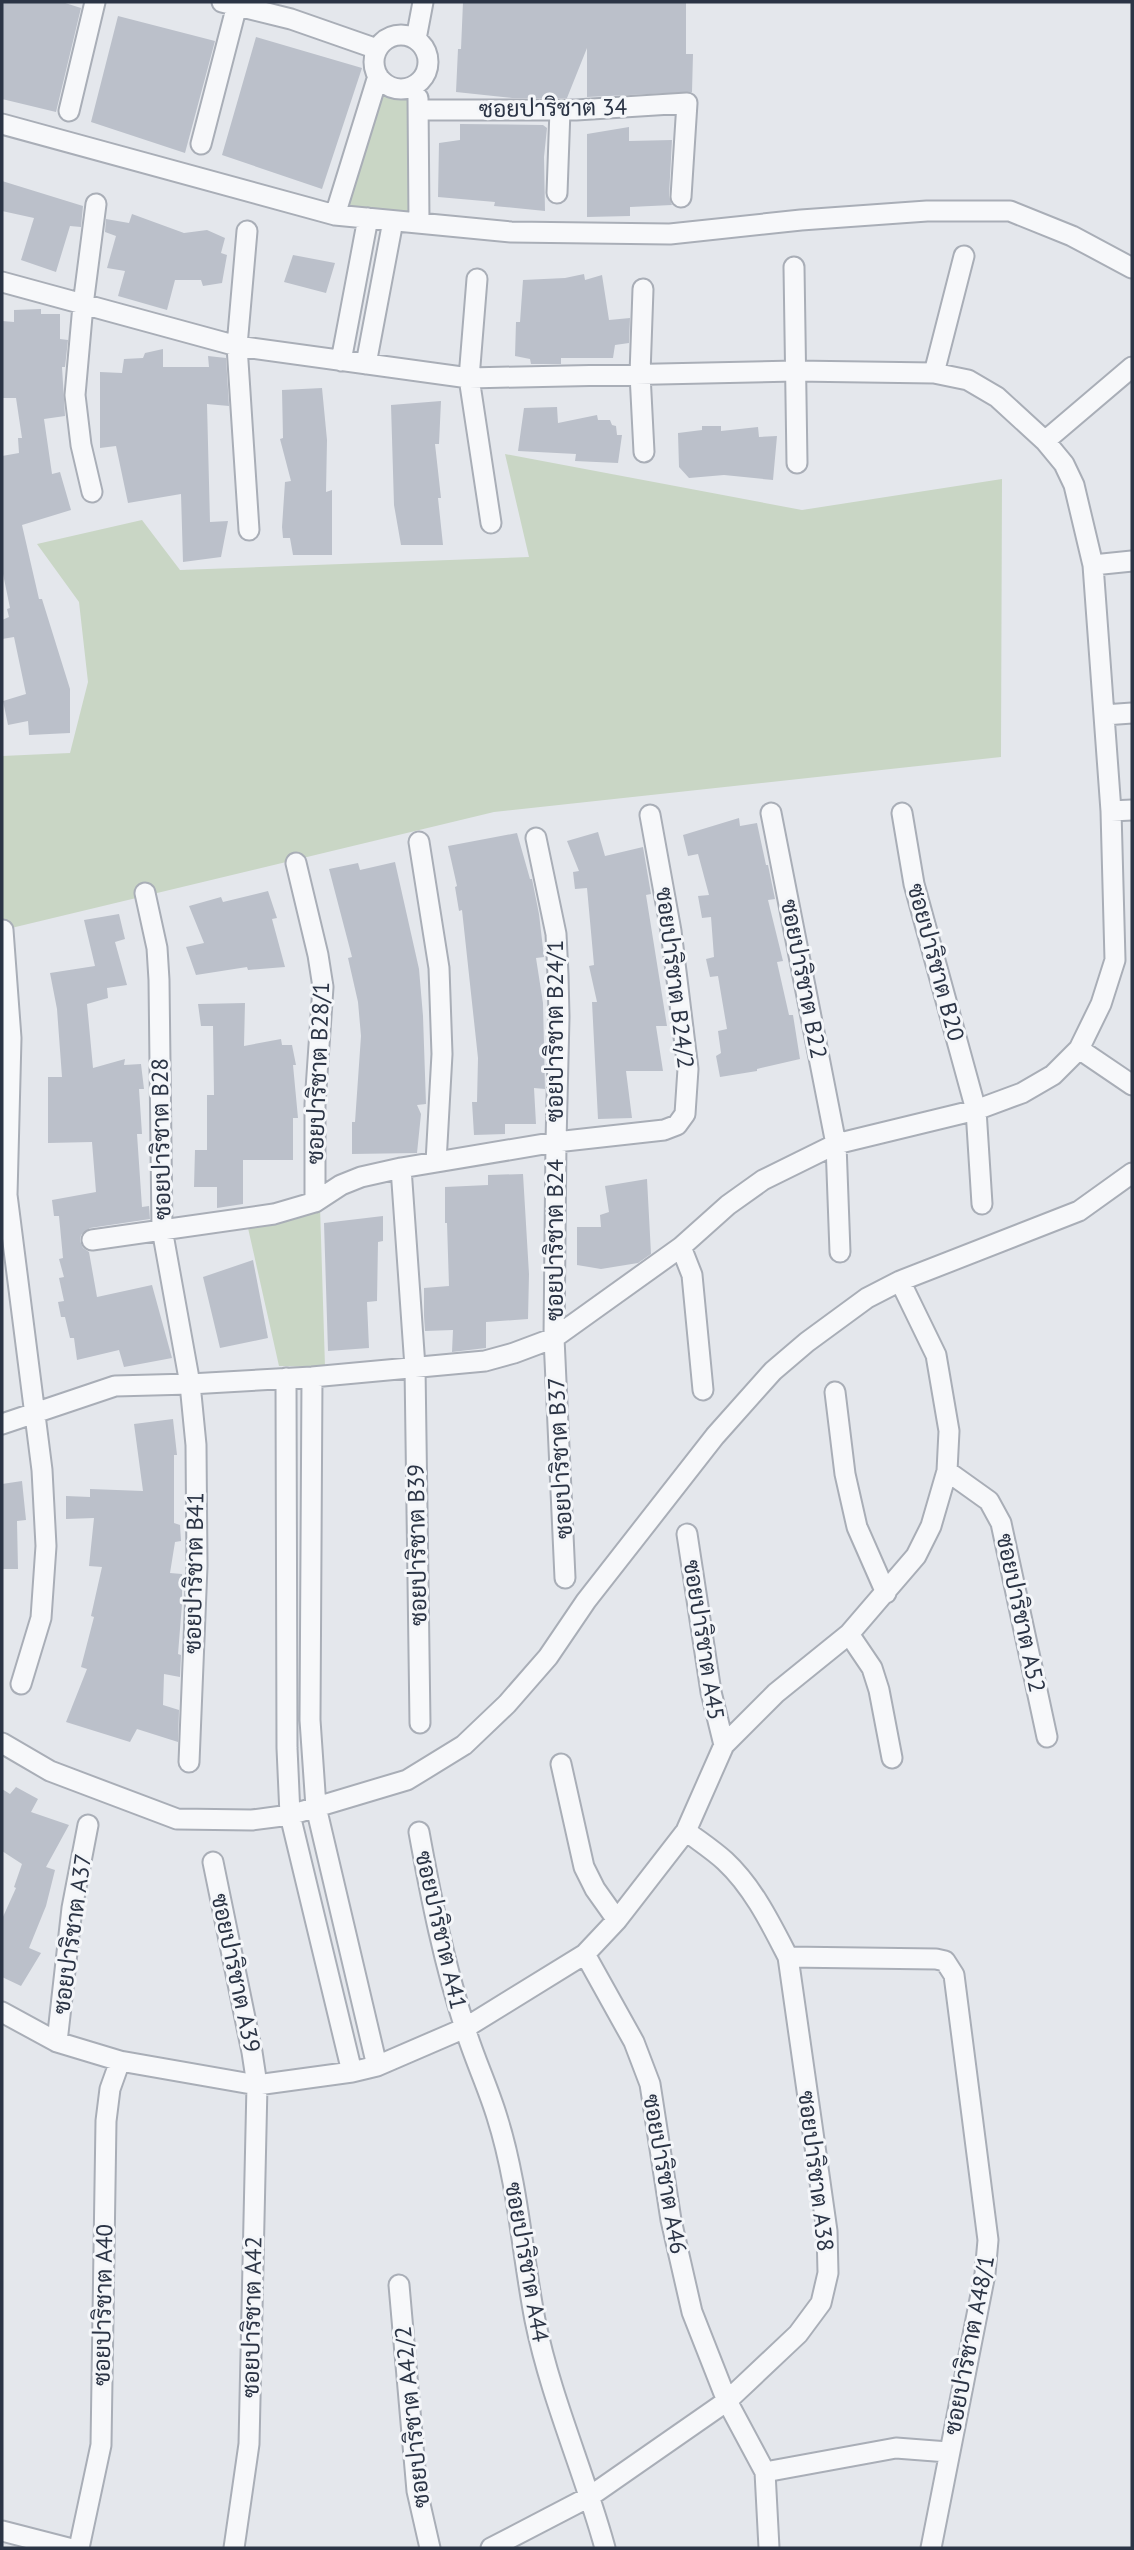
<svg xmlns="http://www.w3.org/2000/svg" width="1134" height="2550" font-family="'PT Sans',Sarabun,sans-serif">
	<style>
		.green { fill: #c9d6c5 }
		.building { fill: #bbc0ca }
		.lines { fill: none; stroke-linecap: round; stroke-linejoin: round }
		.street-casing { stroke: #a9aeb7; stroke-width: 23 }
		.street { stroke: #f7f8fa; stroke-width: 19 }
		.labels { text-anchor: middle; stroke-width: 6; stroke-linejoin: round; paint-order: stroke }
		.street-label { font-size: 23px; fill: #2b3445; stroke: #f4f6f9 }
	</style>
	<rect width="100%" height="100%" fill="#e4e7ec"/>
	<path class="green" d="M383 87C395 94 403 94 415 89L416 221 340 211Z
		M505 454 802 510 1002 479 1001 757 494 812 3 930 2 934V756L70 753 88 682 79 602 37 544 142 520 180 570 529 557Z
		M320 1206 325 1367 279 1366 248 1228Z"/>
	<path class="building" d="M2 2H62L81 8 56 112 2 99Z
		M463 2H686V54H693L692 92 587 97V48L567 98H512L456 92 458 49H461Z
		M118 16 215 41 185 153 91 122Z
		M256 37 362 68 322 189 222 155Z
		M460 124 543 125 547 128 544 157 545 211 494 206 495 202 438 197 439 143 460 140Z
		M629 127V141L672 140 669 196 672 205 630 207V216L587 217V134Z
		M2 181 83 206 81 227 70 226 56 272 21 260 34 218 2 211Z
		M132 214 184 233 207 230 225 238 221 253 227 255 222 283 203 286 201 280H175L167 310 118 296 125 271 107 268 116 236 105 232 106 219 129 223Z
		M293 255 335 263 326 293 284 282Z
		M584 274 585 280 602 275 609 320 630 318 629 343 615 345 613 358H561V364H531L530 359 515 356 516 322H520L523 280 565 278Z
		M41 309V314H60V339L68 340 65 367H62L65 416 44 419 52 474 60 472 71 510 22 525 39 599H42L70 689V733L29 735 28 721 8 725 3 701 26 694 14 637 2 639V620L9 617 7 609 10 608 2 569V456L19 453 18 438H22L16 398H2V321L14 322V310Z
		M163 349V367H209L208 356 226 358 229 406 207 404 210 522 228 521 221 557 183 562 181 494 128 503 116 446 100 448V372L122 373 124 359 143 358 145 353Z
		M322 388 327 440 326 492 332 490V555H293L290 538H283L282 527 285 482 291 481 280 439 283 438 282 390Z
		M441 401 439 444H435L441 498H438L443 545H401L394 505 391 405Z
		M557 407 558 423 597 415 598 420H610L612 425 616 426 617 435H622L618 463 575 461 576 454 518 451 524 408Z
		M702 426H721V431L758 427 759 437 777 436 773 480 724 475 689 478 679 467 678 433 702 430Z
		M739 818 740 826 757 823 766 865H768L775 899 768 900 783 961 777 962 789 1015H793L800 1059 757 1069V1071L720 1077 716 1056 721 1053 718 1031 727 1029 718 976 710 977 706 959 714 957 711 917 702 918 698 896 709 895 698 854 688 856 683 835Z
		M598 832 605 856 643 847 651 894 646 895 667 1026H656L663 1071H626L632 1118 598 1119 592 1002H597L589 966 594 965 587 888 575 889 573 872 579 871 567 841Z
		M517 833 530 879H532L539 914 544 957 536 958 543 1003 545 1089 534 1088 536 1124H505V1134L474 1135 472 1102H477L478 1058 462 910 459 911 455 887 457 886 448 846Z
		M395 862 419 969 423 1016 426 1104 417 1105 421 1114 417 1153 352 1154V1122H355L361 1036 358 1002 348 958 352 957 329 869 358 863 360 870Z
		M268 891 277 918 272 919 285 967 248 970 247 967 196 975 186 947 204 943 189 906 221 897 223 902Z
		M119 914 125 939 115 942 127 985 107 988 108 998 87 1004 93 1068 125 1059 124 1065 141 1064 144 1089H139L142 1134H137L142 1207 149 1206 150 1219 90 1228 81 1235 80 1241 83 1248 89 1252 97 1297 152 1285 172 1358 124 1367 119 1350 77 1360 74 1338H70L65 1317H61L58 1302 64 1301 59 1278 64 1277 59 1259 63 1258 59 1216H54L52 1200 96 1192 92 1142 48 1143V1077H62L57 1009 50 973 95 966 84 920Z
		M245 1003 244 1046 281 1039 282 1045H292L296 1065H293L298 1118H293V1160H243V1204L217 1208V1187H194L195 1150H207V1095H214L213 1026H201L198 1004Z
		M523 1174 529 1274 528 1319 486 1322V1348L452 1352 453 1330 425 1331 424 1316V1288L449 1286 447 1223H445V1187L488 1185V1175Z
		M647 1179 651 1254 638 1263 601 1269 577 1265V1227H601L600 1215 609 1212 605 1186Z
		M383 1216V1241L378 1242 377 1301 367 1302 369 1348 328 1351 324 1223Z
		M253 1260 268 1338 220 1348 203 1277Z
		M173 1419 177 1455H174V1523L180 1525 181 1541 175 1542 170 1573 182 1574V1604L178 1654 181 1655 180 1677 164 1674 163 1705 179 1710 178 1742 137 1729 130 1742 66 1722 87 1669 81 1667 94 1617 91 1616 102 1567 89 1566 94 1518 66 1519V1496L90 1497V1489L143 1491 134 1424Z
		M22 1481 26 1520 17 1521 18 1569H2V1484Z
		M16 1787 38 1799 31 1812 69 1825 46 1867 55 1870 46 1906 29 1948 41 1953 21 1986 2 1977V1919L16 1888 14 1887 22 1864 2 1851V1789L10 1794Z"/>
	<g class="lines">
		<defs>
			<path id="street" d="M222 2 291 19 377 49
				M374 62a27 27 0 1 1 54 0a27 27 0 1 1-54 0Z
				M416 39 423 2
				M418 98 419 223
				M419 110H576L687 103 681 197
				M69 111 95 2
				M2 124 335 215 511 232 670 234 801 220 927 211H1010L1072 236 1132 268
				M201 144 237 5
				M557 193 560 110
				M335 215 378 76
				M247 231 237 346 249 530
				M794 267 797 463
				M477 279 469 378 491 523
				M2 282 237 346 469 378 795 371 934 373 968 380 997 397 1045 441 1064 464 1074 485 1093 565 1111 811 1115 960 1101 1004 1079 1049 1053 1075 1022 1093 976 1110 836 1144 763 1180 728 1205 681 1247 554 1338 514 1353 485 1361 312 1377 190 1384 115 1386 2 1424
				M643 289 640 374 644 452
				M341 361 368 218
				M366 364 393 221
				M934 373 964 256
				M1045 441 1132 367
				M92 492 81 445 75 395 83 305 96 204
				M1093 565 1132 561
				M1104 715 1132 713
				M1111 811 1132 810
				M771 813 836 1144 840 1252
				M902 813 914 884 976 1110 982 1204
				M536 838 556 934 558 975 559 1017 556 1142 554 1338 565 1578
				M419 842 439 968 442 1054 436 1162
				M296 863 318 955 323 987 315 1104V1202
				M145 893 157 948 159 980 162 1229 190 1384 196 1445 197 1566 189 1762
				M3 930 11 1038 7 1195 42 1470 46 1546 41 1618 21 1684
				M1079 1049 1132 1085
				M401 1168 415 1367 420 1723
				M92 1240 274 1214 315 1202 341 1185 361 1177 401 1168 556 1142 664 1130 677 1125 685 1114 688 1069 671 931 650 815
				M681 1247 692 1275 703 1390
				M312 1377 310 1720 316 1807 377 2066
				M286 1378 287 1748 290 1815 352 2072
				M835 1392 845 1474 857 1527 886 1593
				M947 1471 989 1501 1001 1523 1047 1737
				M687 1534 711 1692 724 1745
				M849 1634 872 1668 879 1690 892 1758
				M2 1743 50 1771 177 1819 252 1820 290 1815 407 1780 464 1745 507 1704 548 1657 586 1601 715 1436 773 1371 807 1342 867 1298 900 1281 1079 1211 1132 1173
				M561 1764 584 1867 595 1889 617 1920
				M419 1832C431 1898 444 1963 465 2028 474 2058 488 2087 497 2117 518 2183 522 2253 535 2320 551 2399 584 2471 605 2548
				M213 1862 252 2052 257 2085 249 2444 234 2548
				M585 1954 634 2042 650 2084 671 2220 692 2312 727 2401 765 2472 769 2548
				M788 1957 936 1959 945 1961 954 1975 988 2240 985 2274 931 2548
				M2 2012 57 2042 120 2061 257 2085 352 2072 377 2066 465 2028 585 1954 617 1920 686 1831 724 1745 776 1693 849 1634 916 1556 931 1526 947 1471 949 1431 936 1355 900 1281
				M57 2042 72 1908 88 1825
				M399 2285 417 2491 430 2548
				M765 2472 896 2448 948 2452
				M2 2531 68 2548
				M79 2548 101 2445 106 2121 110 2089 120 2061
				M491 2548 589 2497 727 2401 798 2334 821 2303 828 2273 827 2231 788 1957C771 1924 753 1887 725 1861 713 1850 699 1841 686 1831"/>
		</defs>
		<use href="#street" class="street-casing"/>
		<use href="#street" class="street"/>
	</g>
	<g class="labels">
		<g class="street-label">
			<text transform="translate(553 108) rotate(-1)" y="8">ซอยปาริชาต 34</text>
			<text transform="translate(936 962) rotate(75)" y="8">ซอยปาริชาต B20</text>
			<text transform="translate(675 978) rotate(83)" y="8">ซอยปาริชาต B24/2</text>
			<text transform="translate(804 979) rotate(79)" y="8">ซอยปาริชาต B22</text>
			<text transform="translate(555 1031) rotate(-90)" y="8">ซอยปาริชาต B24/1</text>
			<text transform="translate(318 1073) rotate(-88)" y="8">ซอยปาริชาต B28/1</text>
			<text transform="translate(161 1139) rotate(-91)" y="8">ซอยปาริชาต B28</text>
			<text transform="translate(555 1240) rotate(-90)" y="8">ซอยปาริชาต B24</text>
			<text transform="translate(560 1458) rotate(-93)" y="8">ซอยปาริชาต B37</text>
			<text transform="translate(417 1545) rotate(-91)" y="8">ซอยปาริชาต B39</text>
			<text transform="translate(194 1573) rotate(-89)" y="8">ซอยปาริชาต B41</text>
			<text transform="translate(1021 1613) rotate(78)" y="8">ซอยปาริชาต A52</text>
			<text transform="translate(704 1640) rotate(81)" y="8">ซอยปาริชาต A45</text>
			<text transform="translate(441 1930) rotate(77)" y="8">ซอยปาริชาต A41</text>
			<text transform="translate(72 1934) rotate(-82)" y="8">ซอยปาริชาต A37</text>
			<text transform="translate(236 1973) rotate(78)" y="8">ซอยปาริชาต A39</text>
			<text transform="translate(816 2171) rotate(83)" y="8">ซอยปาริชาต A38</text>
			<text transform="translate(665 2174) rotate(80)" y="8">ซอยปาริชาต A46</text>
			<text transform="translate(527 2262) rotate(80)" y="8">ซอยปาริชาต A44</text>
			<text transform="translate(103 2305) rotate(-89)" y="8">ซอยปาริชาต A40</text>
			<text transform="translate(252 2317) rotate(-89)" y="8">ซอยปาริชาต A42</text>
			<text transform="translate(969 2345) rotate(-79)" y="8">ซอยปาริชาต A48/1</text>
			<text transform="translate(412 2417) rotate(-96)" y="8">ซอยปาริชาต A42/2</text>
		</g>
	</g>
	<rect width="1134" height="2550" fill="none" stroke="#2b3445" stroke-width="7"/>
</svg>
